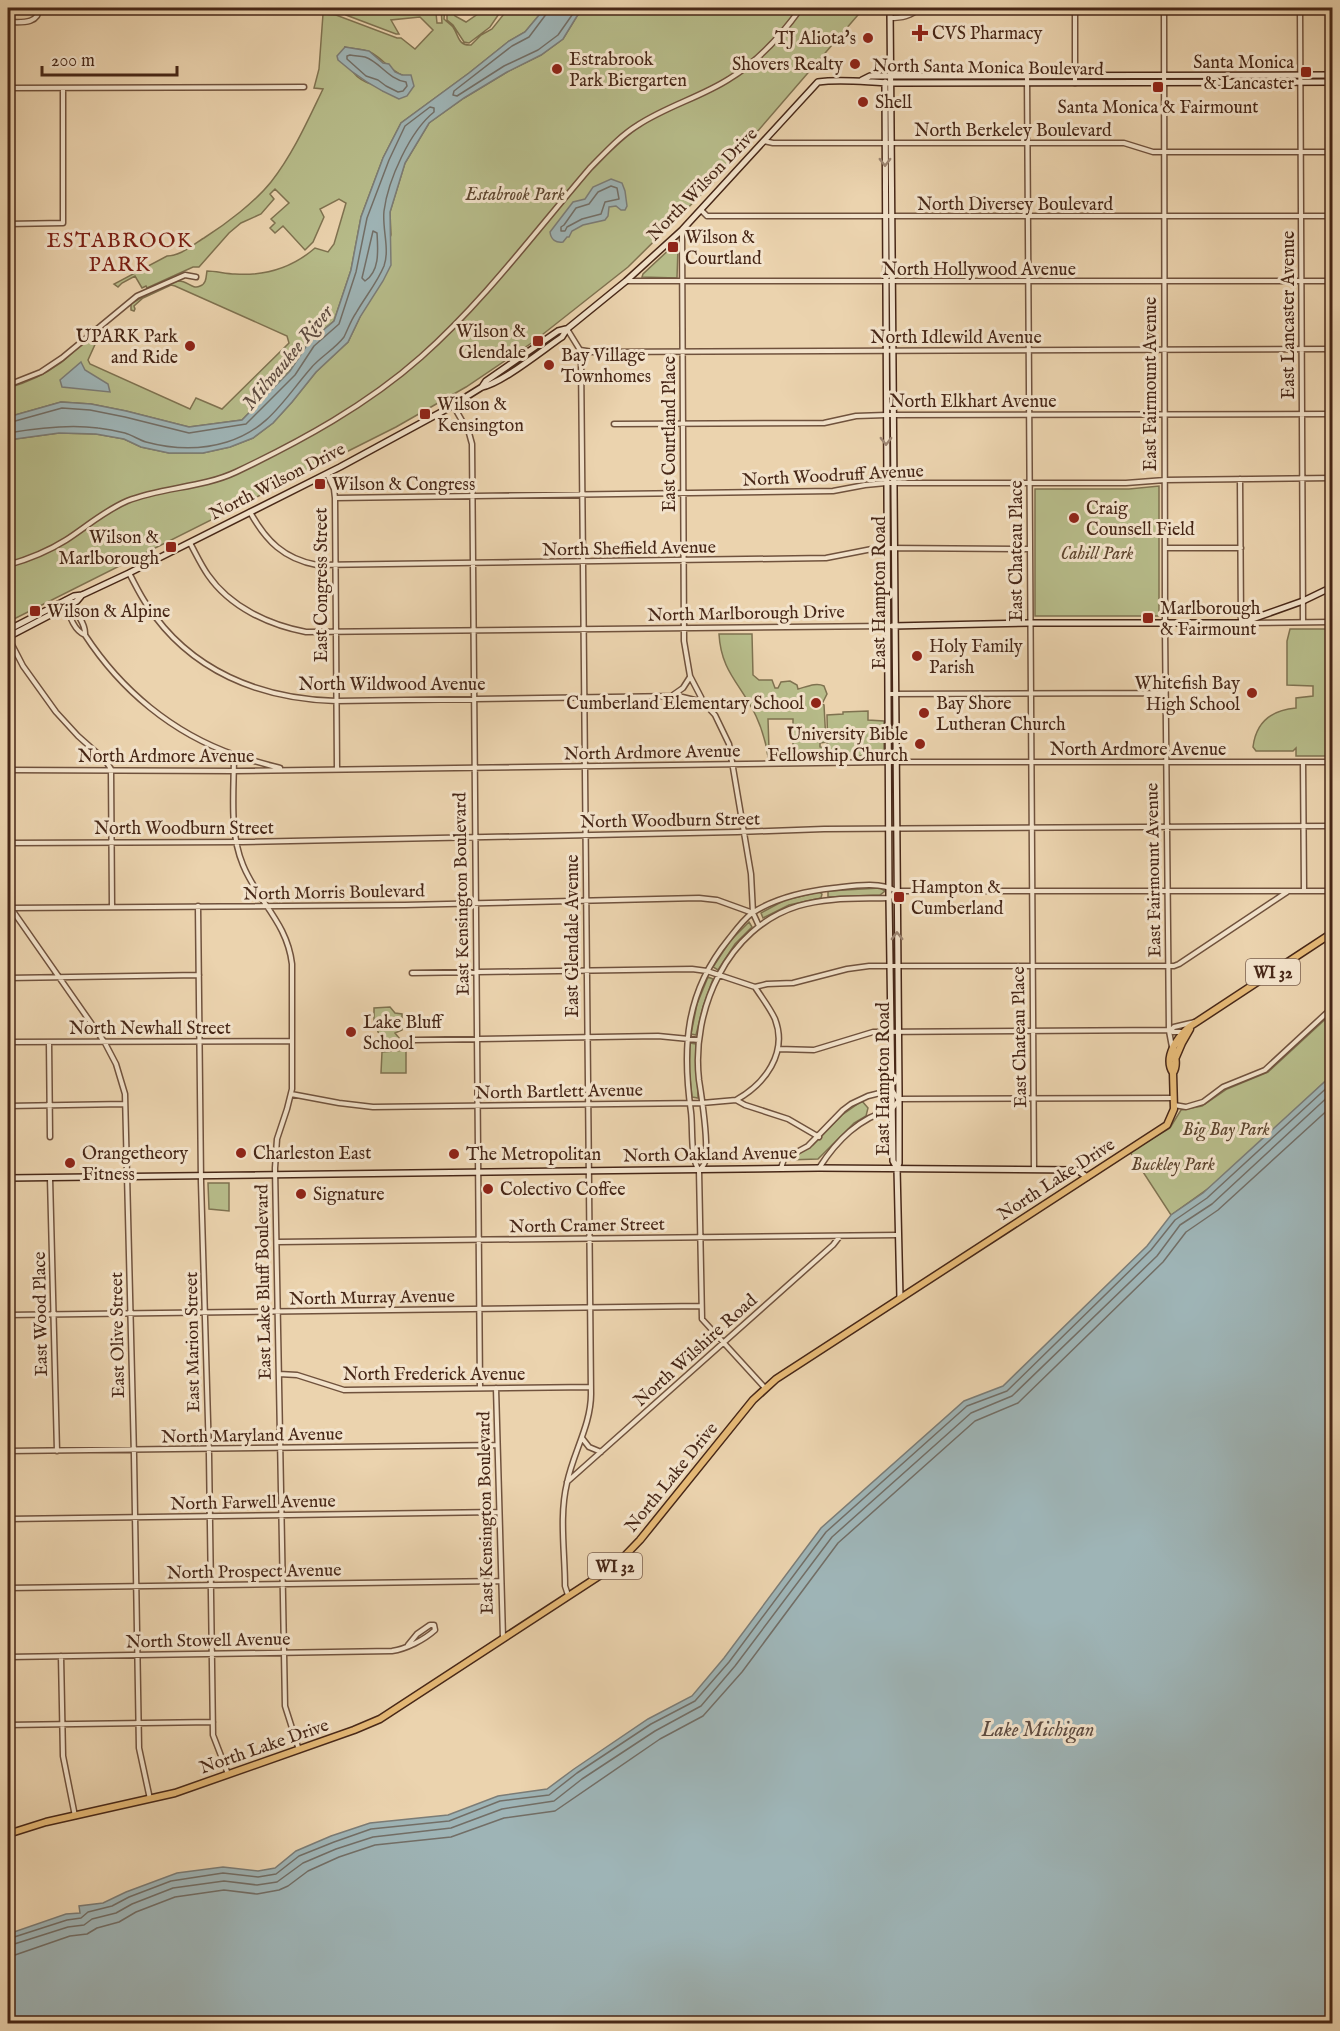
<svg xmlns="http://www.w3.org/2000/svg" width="1340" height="2031" font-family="'IM FELL English',serif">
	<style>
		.green { fill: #b7bc8a; stroke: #7f7250; stroke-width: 1.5; fill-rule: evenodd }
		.water { fill: #9eb4b6; stroke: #7b7c76; stroke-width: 1.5 }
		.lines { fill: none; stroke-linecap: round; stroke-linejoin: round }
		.shore { stroke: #726e66; stroke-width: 1.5 }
		.street-casing { stroke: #70523d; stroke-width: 7 }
		.secondary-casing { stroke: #472717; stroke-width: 8 }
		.primary-casing { stroke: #472717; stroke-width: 9 }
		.street { stroke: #f2e2ca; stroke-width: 4 }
		.secondary { stroke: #f2e2ca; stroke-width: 5 }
		.primary { stroke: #e6ba77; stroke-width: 6 }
		.oneway { stroke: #9c8470 }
		.poi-dot { fill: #8f2418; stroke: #f2e2ca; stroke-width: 2 }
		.labels { text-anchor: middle; stroke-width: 6; stroke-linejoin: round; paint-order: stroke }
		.shield { fill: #f2e2ca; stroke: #7a5f4d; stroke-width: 1.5 }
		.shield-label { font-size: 16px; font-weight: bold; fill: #472717 }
		.poi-label { font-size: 18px; fill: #472717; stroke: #f2e2ca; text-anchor: start }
		.street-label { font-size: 18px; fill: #472717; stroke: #f2e2ca }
		.park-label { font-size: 18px; font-style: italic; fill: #5d452e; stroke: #f2e2ca }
		.water-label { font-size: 20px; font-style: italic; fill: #5d4a3f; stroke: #f2e2ca }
		.quarter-label { font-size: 21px; letter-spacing: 1.5px; fill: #7a1f14; stroke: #f2e2ca }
	</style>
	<rect width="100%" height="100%" fill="#ebd3ae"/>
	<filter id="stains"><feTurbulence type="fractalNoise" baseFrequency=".00333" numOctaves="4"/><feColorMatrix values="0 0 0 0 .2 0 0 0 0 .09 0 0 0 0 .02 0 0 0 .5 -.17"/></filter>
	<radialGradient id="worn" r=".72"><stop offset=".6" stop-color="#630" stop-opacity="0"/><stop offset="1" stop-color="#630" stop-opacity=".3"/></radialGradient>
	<path class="green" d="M338 8H396L406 13 408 11C417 15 428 9 436 13L437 23H442L441 8H445L444 19C447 22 450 24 453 27 459 36 458 46 471 45L481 35 492 29 508 9 504 8H526L528 13 529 8H545L525 32 509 41 469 73 401 123 383 158 361 217 351 270 334 321 309 342 290 371 242 420 189 427 126 411 91 404 61 402 8 417V388C26 383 44 375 59 364 72 355 85 336 101 334L105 337 101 339 98 338 88 360 90 364 190 409 196 398 222 409 289 343 287 336 175 286 171 285 143 298 134 306 135 309 134 311 131 310V304C144 296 162 284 178 281 187 280 192 290 200 286 207 284 206 275 207 271 216 271 226 274 235 274 265 276 292 268 315 248L328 252 334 244 346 203 339 199 320 209 324 217 313 242 305 250 283 226 275 233 270 228 275 223 271 219 289 203 275 189 270 194 274 199 261 214 241 223 229 233 199 267H193L147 288 146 286 142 288 135 276 122 283 118 287 114 284 167 256C181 256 192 245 204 238 226 224 255 202 271 182 293 154 308 120 323 89L314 88 319 69 323 14 336 15 397 38H401L415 49 433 30 420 17 391 20 399 34H396L346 15ZM345 47C352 49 364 49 370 52 382 58 390 70 402 75L383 91C377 86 373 85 366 82 350 75 348 63 345 47Z
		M447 8H450L455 16 466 22 478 14 486 11V8H503L490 27 469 43 464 42 453 25 447 20Z
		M585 8H864L712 184 628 267 533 342 466 387 396 427 8 622V440L59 433 96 434 124 439 141 447 169 453H203L230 447 253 438 273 423 292 402 316 372 348 342 360 317 391 235 390 212 405 163 429 123 464 98 507 72 541 55 563 39 577 16Z
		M674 245H677L678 247 677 278 642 277 643 274Z
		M1159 486V616H1035V489H1129Z
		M1290 629H1332V756H1296V748L1293 751H1256L1253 747C1256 722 1272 710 1296 708V698L1313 696V686L1287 685V641Z
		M719 634H752L753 675 759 680H772L775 688H778L781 682 790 681 797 685 798 689C806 687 816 682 824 686L827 694 822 704 824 705 826 742 820 743V747L824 748 826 745V756L768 757C766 742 762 729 756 716 741 684 721 672 719 634ZM768 719H793V750H769Z
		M868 711V720L884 721V756H828L827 715 843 714V712Z
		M880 888 885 891 880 895 828 897V891Z
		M819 892 822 894 821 898 789 905 763 918 761 913 785 900Z
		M749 922 752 927 735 944 718 970 713 967 730 941Z
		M708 977 713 979 703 1007 696 1035 691 1034 697 1004Z
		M390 1007 395 1013 402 1014V1030L395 1033 399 1038 394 1042 391 1039 384 1041 378 1032 377 1028H381V1025L374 1020V1008Z
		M1332 1013V1075L1220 1180 1171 1215 1130 1152 1170 1128 1181 1110 1202 1106 1227 1089 1268 1072Z
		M690 1043 696 1044 698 1098 692 1097 689 1068Z
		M406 1050V1073H381L382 1052Z
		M862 1101 868 1108 866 1116 854 1123 818 1159 787 1160 813 1145 842 1115Z
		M208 1183H229V1211L209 1209Z"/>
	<path class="water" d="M545 8H585L577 16 563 39 541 55 507 72 464 98 429 123 405 163 390 212 391 265 383 281 360 317 348 342 316 372 292 402 273 423 253 438 230 447 203 453H169L141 447 124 439 96 434 59 433 8 440V417L61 402 91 404 126 411 189 427 242 420 290 371 309 342 334 321 351 270 361 217 383 158 401 123 469 73 509 41 525 32Z
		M345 47 369 51 383 63 389 64 395 72 402 75H411L414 86 407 96 399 99C376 89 357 77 338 60L337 56Z
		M611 179 622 183 625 191 627 206 625 210H621L616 206 609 207 608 216 605 220 583 225 572 231 569 237H567L563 242C556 243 551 240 550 232L573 202 585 199 593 187Z
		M81 362 85 370 108 384 110 392 62 387 60 380Z
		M1332 1075V2023H8V1934L66 1914 80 1913 79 1906 103 1903 126 1892 177 1873 223 1867 258 1871 275 1868 296 1851 331 1836 370 1823 448 1815 498 1796 547 1789 574 1769 648 1719 692 1696 724 1658 821 1528 964 1401 1003 1386 1147 1246 1171 1215 1203 1193Z"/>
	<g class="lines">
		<path class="shore" d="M549 8 547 13 529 37 512 46 454 91 453 95 457 96 504 66 538 50 558 35 577 8
			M350 55C355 56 360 56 365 57 380 62 388 79 406 82L407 86 403 91 398 92 386 86 378 80 366 76 347 59V56Z
			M611 186 617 188 619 199 605 202 601 214 582 219 567 227 565 231H561V227L564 225 576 208 589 204 598 192Z
			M373 231 377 233C378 250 380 271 365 281L362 278Z
			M8 423 62 408 90 410 125 417 189 433 246 424 295 375 314 346 339 324 356 272 367 218 389 160 405 126 430 107 434 108V112C410 131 388 180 384 211 382 229 390 249 384 266 377 283 365 297 356 313 351 320 348 329 344 337 335 349 320 357 311 368 284 399 269 429 227 442 201 450 172 449 146 442 139 440 132 435 125 433 117 431 107 429 98 428 69 424 37 428 8 433
			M8 1939 67 1920 81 1918 88 1912 112 1906 129 1897 171 1881 223 1873 258 1877 276 1874 299 1856 334 1842 371 1829 449 1821 500 1801 549 1795 577 1773 651 1724 695 1701 729 1662 826 1532 967 1406 1007 1391 1151 1250 1175 1220 1207 1198 1332 1083
			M8 1946 68 1927 84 1925 92 1919 116 1913 132 1904 173 1888 224 1881 257 1885 277 1882 303 1863 336 1849 373 1837 451 1828 502 1809 554 1801 582 1779 655 1731 701 1706 735 1666 832 1537 971 1413 1012 1396 1157 1256 1180 1225 1212 1204 1332 1093
			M8 1955H15L70 1936 87 1934 97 1928 119 1922 136 1912 175 1897 224 1890 257 1894 279 1890 288 1886 308 1871 339 1857 375 1845 451 1837 504 1818 555 1811 660 1739 703 1716 742 1672 838 1543 975 1421 1018 1403 1163 1262 1186 1232 1218 1210 1332 1106"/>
		<defs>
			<path id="street" d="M1075 8V83
				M1164 8 1165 628 1169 1031 1172 1047
				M1300 8 1303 622
				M1164 9H1332
				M890 18C902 18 911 16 920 8
				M8 22C20 22 39 25 39 8
				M1027 76 1034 1169
				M8 88 304 87
				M764 141 773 143H1124L1153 152H1332
				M701 210 707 216H1332
				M8 224 63 223V88
				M682 231 684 641 690 676 704 703 715 715 729 744 751 874 753 913
				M626 281H1332
				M567 329 580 350 581 358 591 1394C591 1425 573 1453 567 1483 559 1516 565 1553 565 1586L568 1595
				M580 350 593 352 1332 349
				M8 385 41 372 62 358 137 296 185 275 196 277
				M453 405 469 433 472 444 480 1388
				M614 424 824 423 856 416 886 415 1332 414
				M327 474 334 489 335 498 337 769
				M1240 479 1241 623 1332 622
				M335 498 833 491 865 485 886 483H1126L1165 480 1332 478
				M250 512C266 541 284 559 317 565L826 558 872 549 887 548 1029 549
				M190 543C196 554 201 565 208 575 230 607 269 625 306 632L887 626
				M1165 548H1241
				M8 565C29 559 47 552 66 540 86 527 104 511 127 501 162 487 202 488 236 472 301 441 367 405 421 357 484 301 535 232 590 168 605 153 620 136 638 125 667 106 701 97 729 79 759 61 781 36 801 8
				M129 573C135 584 140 595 147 605 190 671 260 699 336 701L678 696 703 702
				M66 600C74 609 86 623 85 635 73 630 68 612 66 600Z
				M85 635C121 690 172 733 235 755 249 760 265 764 280 768
				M8 637 23 666 56 712 78 736 105 760 111 769 112 907
				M888 694 1165 693
				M673 695 683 688 690 677
				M234 755C234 791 229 832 243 865 258 902 287 922 292 964V1089L287 1109 277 1139 275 1168 285 1706 299 1750
				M1303 762 1304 891
				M8 770 234 771 889 762H1332
				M8 843 242 842 737 832 824 829 1332 826
				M8 904 105 1043 116 1064 125 1094 134 1456 139 1748 150 1799
				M198 906 201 1182 209 1455 213 1735 228 1774
				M11 908 405 905 699 898 717 900 753 913 759 926
				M412 973 692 969 707 971 755 987 767 984 793 983 847 969 869 966H1174L1179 964 1287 892
				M8 978 199 975
				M1171 1030 1174 1027 1195 1022
				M415 1040 658 1036 699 1040
				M8 1042 292 1041
				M49 1042 50 1137
				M778 1049 814 1050 873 1032 1171 1030 1173 1032H1184
				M291 1094 339 1103 373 1107 702 1103 736 1100 745 1105 788 1119 819 1137
				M899 1099 1173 1098
				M736 1100C765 1084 788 1053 775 1019 770 1008 762 998 755 987
				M1174 1105 1186 1107 1203 1102 1223 1087 1265 1070 1332 1008
				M8 1106 125 1104
				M781 1168 784 1159 808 1146 843 1110 851 1104 868 1096 892 1090 898 1099
				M819 1168C837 1140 859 1118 892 1109L899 1100
				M700 1169C702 1167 704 1166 705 1162 709 1144 702 1099 699 1080 691 1010 727 928 798 906 827 897 859 899 889 898L896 892
				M50 1178 57 1451
				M277 1242 898 1235
				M8 1315 701 1306
				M279 1374 297 1375 344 1390 591 1387
				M496 1388 503 1638
				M765 1388 702 1319 699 1170C690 1159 693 1127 691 1112 682 1048 685 993 728 940 735 931 743 920 752 913 777 897 806 891 834 888 852 886 881 881 896 891H1332
				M582 1438 589 1447 601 1452
				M8 1451 497 1445
				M567 1482 833 1245 840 1236
				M8 1519 499 1512
				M8 1588 500 1581
				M61 1656 63 1756 75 1816
				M8 1657 392 1651C406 1649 424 1640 435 1630L434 1625H430L417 1634 408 1645
				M8 1725 213 1722"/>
			<path id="secondary" d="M890 8 899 1094V1163L897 1168 900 1298
				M862 80 870 76 1332 75
				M885 82 889 898 893 1161 897 1168
				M482 387 486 381 558 331 566 329
				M892 626 1030 623H1241L1303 601 1332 587
				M8 630 74 596 82 595 129 573 340 467 445 410 482 387C501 384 544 349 562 337L567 329 626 281 682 230 818 82C844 78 870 83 896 83L1332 82
				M8 637 77 601 82 595
				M8 1178 819 1168 1077 1170 1087 1177"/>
			<path id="primary" d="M1176 1057 1182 1043 1190 1029
				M1173 1073C1163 1057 1177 1038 1189 1027L1332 933
				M8 1834 46 1822 175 1793 354 1730 380 1719 616 1565 640 1540 753 1400 776 1379 1167 1125 1174 1109 1173 1073C1178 1065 1175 1056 1173 1048"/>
		</defs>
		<use href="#street" class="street-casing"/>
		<use href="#secondary" class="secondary-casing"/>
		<use href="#primary" class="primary-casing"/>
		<use href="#street" class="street"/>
		<use href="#secondary" class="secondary"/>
		<use href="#primary" class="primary"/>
	</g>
	<defs><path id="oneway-chevron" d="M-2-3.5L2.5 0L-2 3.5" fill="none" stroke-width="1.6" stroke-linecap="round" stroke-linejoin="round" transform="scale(1.5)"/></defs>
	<g class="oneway">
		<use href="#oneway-chevron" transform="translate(885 162) rotate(90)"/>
		<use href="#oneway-chevron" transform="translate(886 441) rotate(90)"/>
		<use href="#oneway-chevron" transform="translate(897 936) rotate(-91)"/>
	</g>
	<g class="poi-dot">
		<path d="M917 24h6v6h6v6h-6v6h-6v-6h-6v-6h6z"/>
		<circle cx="868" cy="38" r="6"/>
		<circle cx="855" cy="64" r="6"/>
		<circle cx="557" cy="69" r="6"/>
		<rect x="1300" y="66" width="12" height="12" rx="3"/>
		<rect x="1152" y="81" width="12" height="12" rx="3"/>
		<circle cx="863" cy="102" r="6"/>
		<rect x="667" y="241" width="12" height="12" rx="3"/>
		<rect x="532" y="335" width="12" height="12" rx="3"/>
		<circle cx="190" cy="346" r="6"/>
		<circle cx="549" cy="365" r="6"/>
		<rect x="419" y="408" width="12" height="12" rx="3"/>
		<rect x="314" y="478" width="12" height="12" rx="3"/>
		<circle cx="1074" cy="518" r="6"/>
		<rect x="165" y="541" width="12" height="12" rx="3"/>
		<rect x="29" y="605" width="12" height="12" rx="3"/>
		<rect x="1142" y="612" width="12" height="12" rx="3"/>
		<circle cx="917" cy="656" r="6"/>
		<circle cx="1252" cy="693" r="6"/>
		<circle cx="816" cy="703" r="6"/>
		<circle cx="924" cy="713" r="6"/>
		<circle cx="920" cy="744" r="6"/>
		<rect x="893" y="891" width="12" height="12" rx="3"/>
		<circle cx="351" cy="1032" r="6"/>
		<circle cx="241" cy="1153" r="6"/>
		<circle cx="454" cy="1154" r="6"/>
		<circle cx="70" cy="1163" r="6"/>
		<circle cx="488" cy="1189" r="6"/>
		<circle cx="301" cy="1194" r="6"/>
	</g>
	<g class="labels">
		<g class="shield">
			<rect x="1246" y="959" width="54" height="26" rx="4.5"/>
			<rect x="588" y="1553" width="54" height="26" rx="4.5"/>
		</g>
		<g class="shield-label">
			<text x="1273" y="978">WI 32</text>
			<text x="615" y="1572">WI 32</text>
		</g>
		<g class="poi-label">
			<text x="932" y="39">CVS Pharmacy</text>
			<text x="856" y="44" text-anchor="end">TJ Aliota's</text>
			<text x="569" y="65">Estrabrook<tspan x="569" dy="21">Park Biergarten</tspan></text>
			<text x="1294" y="68" text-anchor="end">Santa Monica<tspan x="1294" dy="21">&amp; Lancaster</tspan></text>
			<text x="843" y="70" text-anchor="end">Shovers Realty</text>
			<text x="875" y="108">Shell</text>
			<text x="1158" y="113" text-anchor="middle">Santa Monica &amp; Fairmount</text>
			<text x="685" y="243">Wilson &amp;<tspan x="685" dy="21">Courtland</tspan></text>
			<text x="526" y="337" text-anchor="end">Wilson &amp;<tspan x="526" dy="21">Glendale</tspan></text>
			<text x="178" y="342" text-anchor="end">UPARK Park<tspan x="178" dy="21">and Ride</tspan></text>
			<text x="561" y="361">Bay Village<tspan x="561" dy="21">Townhomes</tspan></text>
			<text x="437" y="410">Wilson &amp;<tspan x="437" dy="21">Kensington</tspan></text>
			<text x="332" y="490">Wilson &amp; Congress</text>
			<text x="1086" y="514">Craig<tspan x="1086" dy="21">Counsell Field</tspan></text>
			<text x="159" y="543" text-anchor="end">Wilson &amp;<tspan x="159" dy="21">Marlborough</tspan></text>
			<text x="1160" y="614">Marlborough<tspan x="1160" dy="21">&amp; Fairmount</tspan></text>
			<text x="47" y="617">Wilson &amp; Alpine</text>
			<text x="929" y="652">Holy Family<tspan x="929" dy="21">Parish</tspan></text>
			<text x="1240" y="689" text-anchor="end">Whitefish Bay<tspan x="1240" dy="21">High School</tspan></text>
			<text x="804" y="709" text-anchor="end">Cumberland Elementary School</text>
			<text x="936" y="709">Bay Shore<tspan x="936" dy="21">Lutheran Church</tspan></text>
			<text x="908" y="740" text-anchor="end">University Bible<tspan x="908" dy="21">Fellowship Church</tspan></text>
			<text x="911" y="893">Hampton &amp;<tspan x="911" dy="21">Cumberland</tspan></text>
			<text x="363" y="1028">Lake Bluff<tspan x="363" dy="21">School</tspan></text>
			<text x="82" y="1159">Orangetheory<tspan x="82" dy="21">Fitness</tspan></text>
			<text x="253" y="1159">Charleston East</text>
			<text x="466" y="1160">The Metropolitan</text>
			<text x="500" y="1195">Colectivo Coffee</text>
			<text x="313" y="1200">Signature</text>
		</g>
		<g class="street-label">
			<text transform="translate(988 67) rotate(1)" y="6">North Santa Monica Boulevard</text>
			<text x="1013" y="136">North Berkeley Boulevard</text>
			<text transform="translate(702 184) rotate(-46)" y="6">North Wilson Drive</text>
			<text x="1015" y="210">North Diversey Boulevard</text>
			<text x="979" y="275">North Hollywood Avenue</text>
			<text transform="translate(1288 315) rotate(-90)" y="6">East Lancaster Avenue</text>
			<text x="956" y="343">North Idlewild Avenue</text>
			<text transform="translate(1150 384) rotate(-90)" y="6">East Fairmount Avenue</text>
			<text x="973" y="407">North Elkhart Avenue</text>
			<text transform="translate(669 434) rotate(-90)" y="6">East Courtland Place</text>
			<text transform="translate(833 475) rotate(-3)" y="6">North Woodruff Avenue</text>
			<text transform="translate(277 481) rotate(-27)" y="6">North Wilson Drive</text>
			<text transform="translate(629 548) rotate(-1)" y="6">North Sheffield Avenue</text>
			<text transform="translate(1016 551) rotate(-90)" y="6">East Chateau Place</text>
			<text transform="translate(321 585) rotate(-90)" y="6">East Congress Street</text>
			<text transform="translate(879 593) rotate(-90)" y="6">East Hampton Road</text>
			<text transform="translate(746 613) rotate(-1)" y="6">North Marlborough Drive</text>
			<text x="392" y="690">North Wildwood Avenue</text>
			<text x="1138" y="755">North Ardmore Avenue</text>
			<text transform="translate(652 752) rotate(-1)" y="6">North Ardmore Avenue</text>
			<text x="166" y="762">North Ardmore Avenue</text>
			<text transform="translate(670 820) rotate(-1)" y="6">North Woodburn Street</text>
			<text x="184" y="834">North Woodburn Street</text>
			<text transform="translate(1153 870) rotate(-91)" y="6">East Fairmount Avenue</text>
			<text transform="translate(334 892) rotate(-1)" y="6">North Morris Boulevard</text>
			<text transform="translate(461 894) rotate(-91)" y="6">East Kensington Boulevard</text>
			<text transform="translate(572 936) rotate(-90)" y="6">East Glendale Avenue</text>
			<text x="150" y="1034">North Newhall Street</text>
			<text transform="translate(1019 1037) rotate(-91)" y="6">East Chateau Place</text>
			<text transform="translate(883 1079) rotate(-90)" y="6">East Hampton Road</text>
			<text transform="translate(559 1091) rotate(-1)" y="6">North Bartlett Avenue</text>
			<text transform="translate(710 1154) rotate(-1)" y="6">North Oakland Avenue</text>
			<text transform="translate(1056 1179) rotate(-33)" y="6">North Lake Drive</text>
			<text transform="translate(587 1225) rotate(-1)" y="6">North Cramer Street</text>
			<text transform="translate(263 1282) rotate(-91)" y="6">East Lake Bluff Boulevard</text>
			<text transform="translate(372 1297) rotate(-1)" y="6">North Murray Avenue</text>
			<text transform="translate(40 1314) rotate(-91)" y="6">East Wood Place</text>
			<text transform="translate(117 1335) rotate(-91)" y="6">East Olive Street</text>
			<text transform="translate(192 1342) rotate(-91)" y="6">East Marion Street</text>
			<text transform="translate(695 1350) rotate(-42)" y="6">North Wilshire Road</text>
			<text x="434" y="1380">North Frederick Avenue</text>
			<text transform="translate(252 1435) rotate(-1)" y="6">North Maryland Avenue</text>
			<text transform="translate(671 1477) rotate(-51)" y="6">North Lake Drive</text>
			<text transform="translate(253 1502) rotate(-1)" y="6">North Farwell Avenue</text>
			<text transform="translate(485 1513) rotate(-91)" y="6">East Kensington Boulevard</text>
			<text transform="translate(254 1571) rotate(-1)" y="6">North Prospect Avenue</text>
			<text transform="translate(208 1640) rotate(-1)" y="6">North Stowell Avenue</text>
			<text transform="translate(264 1746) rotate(-19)" y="6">North Lake Drive</text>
		</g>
		<g class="park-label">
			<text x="515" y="200">Estabrook Park</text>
			<text x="1097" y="559">Cahill Park</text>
			<text x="1226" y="1135">Big Bay Park</text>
			<text x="1173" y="1170">Buckley Park</text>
		</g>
		<g class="water-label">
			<text transform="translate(287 357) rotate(-50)" y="7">Milwaukee River</text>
			<text x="1038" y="1736">Lake Michigan</text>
		</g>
		<g class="quarter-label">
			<text x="120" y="247">ESTABROOK<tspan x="120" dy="24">PARK</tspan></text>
		</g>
	</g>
	<rect width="1340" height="2031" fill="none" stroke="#ebd3ae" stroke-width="30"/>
	<rect x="9" y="9" width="1322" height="2013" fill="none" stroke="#472717" stroke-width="3"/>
	<rect x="15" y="15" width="1310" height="2001" fill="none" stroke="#472717" stroke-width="1.5"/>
	<path d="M42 66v9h135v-9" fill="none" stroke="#472717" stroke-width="3"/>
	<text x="51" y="66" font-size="18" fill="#472717" stroke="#f2e2ca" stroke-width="4.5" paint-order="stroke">200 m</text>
	<rect width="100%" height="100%" filter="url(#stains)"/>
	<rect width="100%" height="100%" fill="url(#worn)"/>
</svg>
